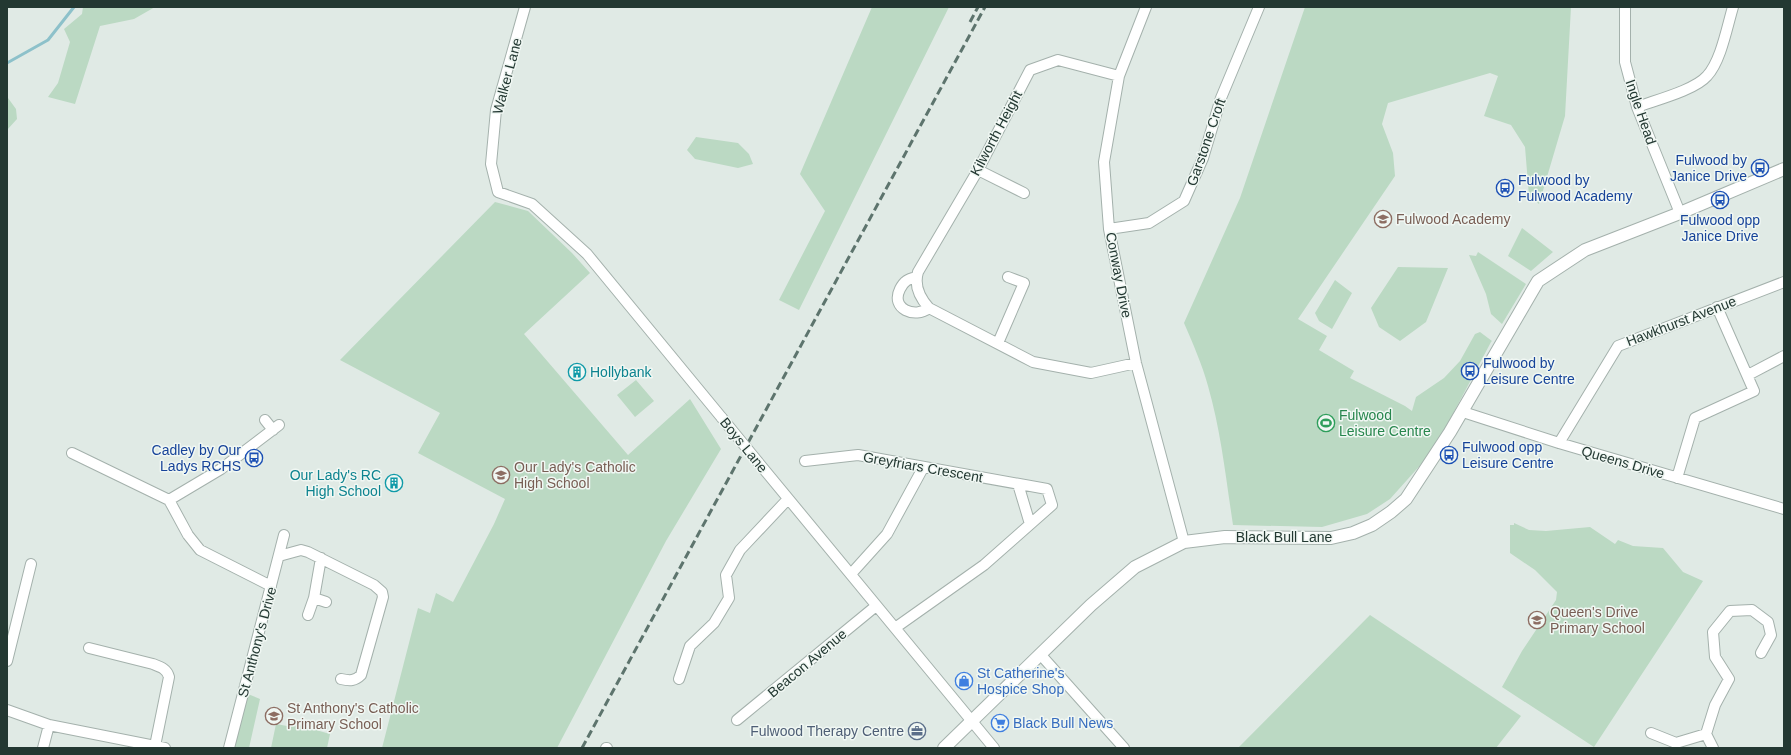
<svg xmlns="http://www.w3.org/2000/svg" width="1791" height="755" font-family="Helvetica,sans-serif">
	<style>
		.green { fill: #bbd9c3 }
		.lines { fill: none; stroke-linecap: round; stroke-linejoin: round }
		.stream { stroke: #8dc1ca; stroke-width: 3 }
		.minor-casing { stroke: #a4b1ac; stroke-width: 12 }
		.tertiary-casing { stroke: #a4b1ac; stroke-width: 14 }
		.minor { stroke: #fff; stroke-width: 10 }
		.tertiary { stroke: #fff; stroke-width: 12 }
		.rail { stroke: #5d746d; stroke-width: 3; stroke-dasharray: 8 4; stroke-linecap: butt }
		.minor-bridge-casing { stroke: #a4b1ac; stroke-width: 12; stroke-linecap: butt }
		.minor-bridge { stroke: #fff; stroke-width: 10 }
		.labels { text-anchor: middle; stroke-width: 3; stroke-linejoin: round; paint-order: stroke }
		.street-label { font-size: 14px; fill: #233832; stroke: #f0f7f3 }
		.transit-label { font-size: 14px; fill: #164399; stroke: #f0f7f3; text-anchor: start }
		.education-label { font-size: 14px; fill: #785e54; stroke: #f0f7f3; text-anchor: start }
		.culture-label { font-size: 14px; fill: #0d838f; stroke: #f0f7f3; text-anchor: start }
		.leisure-label { font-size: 14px; fill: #27864d; stroke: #f0f7f3; text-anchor: start }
		.shop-label { font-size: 14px; fill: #366cbe; stroke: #f0f7f3; text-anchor: start }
		.service-label { font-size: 14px; fill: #4e5e75; stroke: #f0f7f3; text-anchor: end }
	</style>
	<rect width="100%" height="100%" fill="#e0eae5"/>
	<path class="green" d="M83 7H155L134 19 100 26 75 104 48 97 58 83 70 42 64 29 82 14Z
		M872 7H949L799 310 779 300 825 211 800 174Z
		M1305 7H1571L1565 116 1539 204 1529 196 1525 147 1511 125 1484 116 1498 76 1490 73 1388 103 1382 124 1393 153 1395 176 1298 319 1327 336 1319 350 1354 371 1350 378 1405 406 1412 411 1416 397 1444 378 1460 361 1475 334 1480 332 1492 341 1491 342 1447 425 1424 461 1390 499 1367 514 1322 527 1233 525C1226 479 1221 431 1208 386 1202 364 1193 344 1184 323L1240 198Z
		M8 98 16 109 17 119 7 130Z
		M696 137 738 143 749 154 753 164 738 168 695 159 687 150Z
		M495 202 528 211 572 253 590 273 524 334 628 455 690 399 721 449 666 541 557 748H382L418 608 430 613 436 593 453 602 494 524 505 499 418 453 440 413 340 360Z
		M1522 228 1553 252 1531 271 1508 256Z
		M1478 252 1526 284 1502 324 1491 314 1486 294 1469 255 1476 256Z
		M1398 267 1448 268 1426 322 1400 341 1379 327 1371 308Z
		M1335 280 1352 293 1332 329 1319 321 1315 313Z
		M636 380 654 401 635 417 617 395Z
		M1514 523 1529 530 1546 531 1590 527 1615 544 1618 540 1633 546 1663 548 1683 572 1703 581 1594 747 1502 687 1522 651 1556 600 1557 592 1535 570 1510 553V525H1514Z
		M1370 615 1521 716 1496 748H1238Z
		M248 694 260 699 249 748H234Z
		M288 722 330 734 327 748H271L276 724 287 726Z"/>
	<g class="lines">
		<path class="stream" d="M7 63 48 40 74 7"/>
		<defs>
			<path id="minor" d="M525 7 496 110 491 164 498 192 532 204 587 254 722 418
				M1146 7 1119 76 1104 162 1109 229 1136 363 1184 542
				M1625 7V62L1637 107 1680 213
				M1119 76 1058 60 1030 70 978 170 918 272C914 285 920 298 929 308L1033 362 1091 373 1136 363
				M1637 107C1656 100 1695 90 1707 76 1721 61 1727 27 1733 7
				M978 170 1024 193
				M1109 229 1149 223 1184 201 1203 158 1221 98 1259 7
				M916 277C908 279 904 281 900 289 890 309 915 319 929 308
				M998 343 1024 283 1008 277
				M1748 375 1784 356
				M1463 412 1559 443 1784 509
				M265 420 273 430
				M1559 443 1618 346 1784 282
				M72 453 169 500 188 535 200 550 271 586
				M805 461 858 455 1047 489 1052 505 984 565 895 628
				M758 462 994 748
				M1677 478 1695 418 1754 391 1717 307
				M1018 484 1030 524
				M169 500 221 469 279 425
				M279 556 301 550 308 552 374 585 382 592 383 597 361 675C355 681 350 681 341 679
				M851 574 887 534 923 468
				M314 598 326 602
				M308 615 314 598 321 558
				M89 648 153 664C161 667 167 669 169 677L155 746
				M1040 654 1124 748
				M7 661 31 564
				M679 679 690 646 714 623 729 598 726 575 740 550 788 499
				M7 710 49 725 165 748
				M737 720 876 606
				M1651 733 1676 743 1706 734
				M43 748 49 725
				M229 748 284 535
				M606 748H607
				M1713 748 1706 734 1715 705 1729 679 1715 657 1713 632 1730 611 1752 610 1768 622 1771 635 1761 653"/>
			<path id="tertiary" d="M944 748 1091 605 1135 567 1184 542 1225 537 1331 538 1353 533 1372 525 1391 512 1406 499 1450 432 1538 281 1585 250 1680 213 1784 169"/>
		</defs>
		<use href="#minor" class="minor-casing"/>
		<use href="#tertiary" class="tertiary-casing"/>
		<use href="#minor" class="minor"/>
		<use href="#tertiary" class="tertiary"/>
		<path class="rail" d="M970 22 978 7
			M582 748 985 7"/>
		<defs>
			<path id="minor-bridge" d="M722 418 758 462"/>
		</defs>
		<use href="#minor-bridge" class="minor-bridge-casing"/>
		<use href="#minor-bridge" class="minor-bridge"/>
	</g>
	<defs>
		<symbol id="bus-ring" viewBox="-11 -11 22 22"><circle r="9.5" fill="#f0f7f3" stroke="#1a4fb4" stroke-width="1.5"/><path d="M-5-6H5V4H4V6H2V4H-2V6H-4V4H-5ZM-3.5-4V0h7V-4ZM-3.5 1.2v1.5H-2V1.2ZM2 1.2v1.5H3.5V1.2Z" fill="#1a4fb4"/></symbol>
		<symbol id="school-ring" viewBox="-11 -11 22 22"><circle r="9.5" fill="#f0f7f3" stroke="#8d6e63" stroke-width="1.5"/><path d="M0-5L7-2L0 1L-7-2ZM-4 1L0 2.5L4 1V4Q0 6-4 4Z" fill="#8d6e63"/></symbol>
		<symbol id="building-ring" viewBox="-11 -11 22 22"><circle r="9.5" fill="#f0f7f3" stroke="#0f9aa8" stroke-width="1.5"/><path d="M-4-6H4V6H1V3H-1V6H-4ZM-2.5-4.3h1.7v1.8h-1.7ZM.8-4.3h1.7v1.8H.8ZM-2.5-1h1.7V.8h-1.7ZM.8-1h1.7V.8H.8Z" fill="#0f9aa8"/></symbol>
		<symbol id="stadium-ring" viewBox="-11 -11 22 22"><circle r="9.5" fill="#f0f7f3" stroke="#2e9e5b" stroke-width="1.5"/><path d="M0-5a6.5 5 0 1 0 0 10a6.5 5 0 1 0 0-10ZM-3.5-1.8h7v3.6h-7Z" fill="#2e9e5b"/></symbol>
		<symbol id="shop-ring" viewBox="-11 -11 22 22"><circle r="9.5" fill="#f0f7f3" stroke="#3f7fe0" stroke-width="1.5"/><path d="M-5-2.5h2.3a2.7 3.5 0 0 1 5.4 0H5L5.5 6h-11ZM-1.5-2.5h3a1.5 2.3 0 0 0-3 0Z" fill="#3f7fe0"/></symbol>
		<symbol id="supermarket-ring" viewBox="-11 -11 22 22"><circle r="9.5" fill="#f0f7f3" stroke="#3f7fe0" stroke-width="1.5"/><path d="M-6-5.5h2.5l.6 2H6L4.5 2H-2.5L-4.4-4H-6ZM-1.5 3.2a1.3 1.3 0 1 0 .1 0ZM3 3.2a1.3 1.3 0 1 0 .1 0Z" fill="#3f7fe0"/></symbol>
		<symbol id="office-ring" viewBox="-11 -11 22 22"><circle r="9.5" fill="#f0f7f3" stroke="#5c6f8a" stroke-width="1.5"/><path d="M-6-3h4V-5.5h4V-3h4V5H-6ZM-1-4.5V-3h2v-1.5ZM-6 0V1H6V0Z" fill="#5c6f8a"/></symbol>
	</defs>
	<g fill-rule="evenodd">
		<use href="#bus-ring" x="1750" y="158" width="20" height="20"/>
		<use href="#bus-ring" x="1495" y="178" width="20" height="20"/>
		<use href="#bus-ring" x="1710" y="190" width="20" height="20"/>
		<use href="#school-ring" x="1373" y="209" width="20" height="20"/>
		<use href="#bus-ring" x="1460" y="361" width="20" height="20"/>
		<use href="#building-ring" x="567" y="362" width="20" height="20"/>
		<use href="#stadium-ring" x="1316" y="413" width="20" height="20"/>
		<use href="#bus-ring" x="1439" y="445" width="20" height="20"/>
		<use href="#bus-ring" x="244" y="448" width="20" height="20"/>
		<use href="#school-ring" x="491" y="465" width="20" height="20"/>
		<use href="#building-ring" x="384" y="473" width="20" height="20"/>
		<use href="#school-ring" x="1527" y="610" width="20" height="20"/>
		<use href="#shop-ring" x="954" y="671" width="20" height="20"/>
		<use href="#school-ring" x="264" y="706" width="20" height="20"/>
		<use href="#supermarket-ring" x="990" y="713" width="20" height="20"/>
		<use href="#office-ring" x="907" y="721" width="20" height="20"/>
	</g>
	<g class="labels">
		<g class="street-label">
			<text transform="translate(507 76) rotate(-75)" y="5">Walker Lane</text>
			<text transform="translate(1641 112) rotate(71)" y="5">Ingle Head</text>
			<text transform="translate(996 133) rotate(-62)" y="5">Kilworth Height</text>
			<text transform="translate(1206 142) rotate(-71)" y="5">Garstone Croft</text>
			<text transform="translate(1119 275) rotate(79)" y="5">Conway Drive</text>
			<text transform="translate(1681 321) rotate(-21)" y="5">Hawkhurst Avenue</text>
			<text transform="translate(744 445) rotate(51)" y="5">Boys Lane</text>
			<text transform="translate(1623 462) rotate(16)" y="5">Queens Drive</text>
			<text transform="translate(923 467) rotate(10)" y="5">Greyfriars Crescent</text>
			<text x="1284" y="542">Black Bull Lane</text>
			<text transform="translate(257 642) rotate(-75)" y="5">St Anthony's Drive</text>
			<text transform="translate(807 663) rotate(-40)" y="5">Beacon Avenue</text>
		</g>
		<g class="transit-label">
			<text x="1747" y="165" text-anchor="end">Fulwood by<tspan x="1747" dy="16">Janice Drive</tspan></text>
			<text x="1518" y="185">Fulwood by<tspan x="1518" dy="16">Fulwood Academy</tspan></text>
			<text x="1720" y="225" text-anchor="middle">Fulwood opp<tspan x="1720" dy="16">Janice Drive</tspan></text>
			<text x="1483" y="368">Fulwood by<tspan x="1483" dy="16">Leisure Centre</tspan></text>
			<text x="1462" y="452">Fulwood opp<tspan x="1462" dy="16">Leisure Centre</tspan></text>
			<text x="241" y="455" text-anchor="end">Cadley by Our<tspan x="241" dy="16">Ladys RCHS</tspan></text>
		</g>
		<g class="education-label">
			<text x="1396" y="224">Fulwood Academy</text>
			<text x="514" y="472">Our Lady's Catholic<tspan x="514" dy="16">High School</tspan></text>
			<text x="1550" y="617">Queen's Drive<tspan x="1550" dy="16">Primary School</tspan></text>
			<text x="287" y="713">St Anthony's Catholic<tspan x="287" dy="16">Primary School</tspan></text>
		</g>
		<g class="culture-label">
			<text x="590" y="377">Hollybank</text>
			<text x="381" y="480" text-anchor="end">Our Lady's RC<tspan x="381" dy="16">High School</tspan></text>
		</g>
		<g class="leisure-label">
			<text x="1339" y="420">Fulwood<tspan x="1339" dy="16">Leisure Centre</tspan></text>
		</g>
		<g class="shop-label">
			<text x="977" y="678">St Catherine's<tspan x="977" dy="16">Hospice Shop</tspan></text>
			<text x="1013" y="728">Black Bull News</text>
		</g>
		<g class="service-label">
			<text x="904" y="736">Fulwood Therapy Centre</text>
		</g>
	</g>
	<rect width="1791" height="755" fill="none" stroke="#233832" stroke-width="16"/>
</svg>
